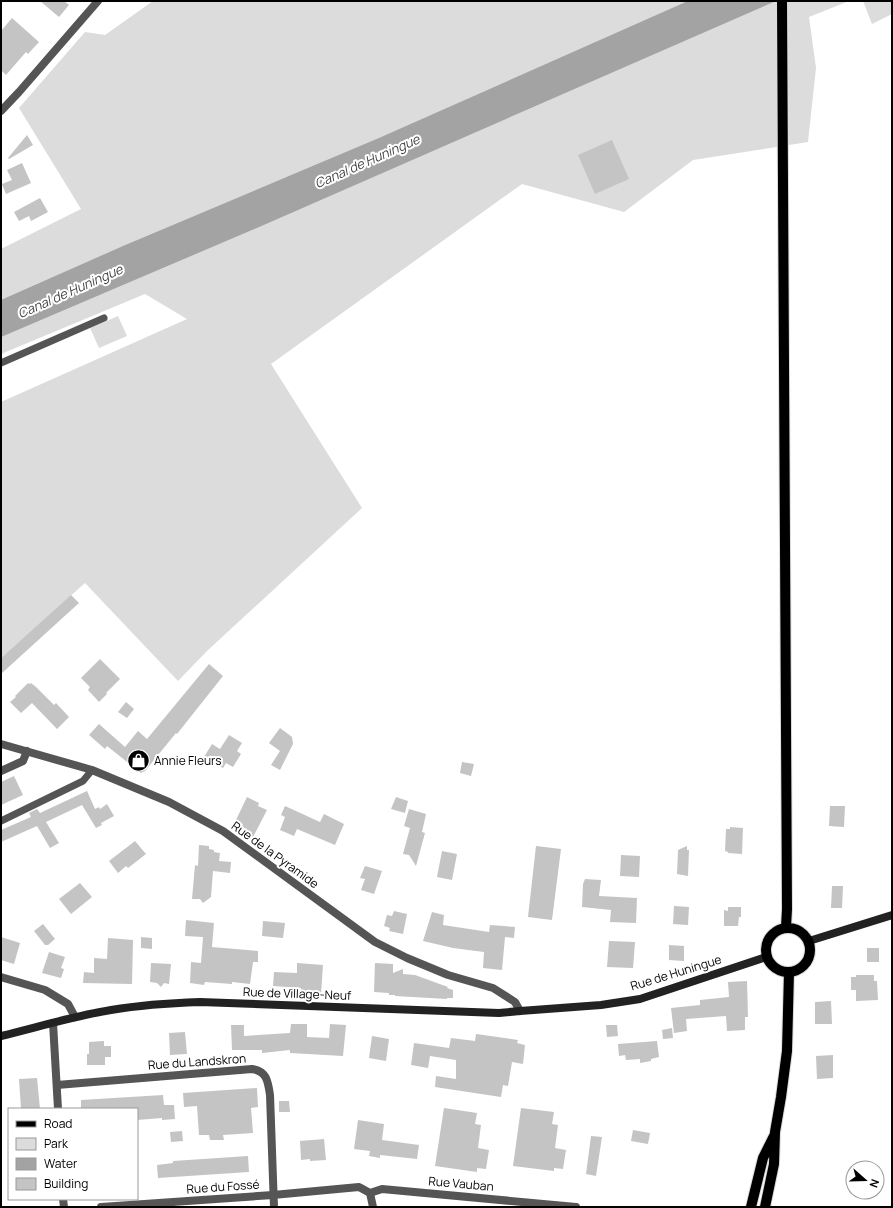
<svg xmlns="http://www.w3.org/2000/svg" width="893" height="1208" font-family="Manrope,sans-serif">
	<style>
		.green { fill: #dcdcdc }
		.water { fill: #a3a3a3 }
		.building { fill: #c4c4c4 }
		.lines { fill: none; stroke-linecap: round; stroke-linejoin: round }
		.primary-casing { stroke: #dbdbdb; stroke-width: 12 }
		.lane { stroke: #555; stroke-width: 7 }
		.street { stroke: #555; stroke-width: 8 }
		.secondary { stroke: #222; stroke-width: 8 }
		.primary { stroke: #000; stroke-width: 10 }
		.labels { text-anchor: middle; stroke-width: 4; stroke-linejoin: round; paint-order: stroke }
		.poi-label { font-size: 12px; fill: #000; stroke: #fff; text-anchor: start }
		.street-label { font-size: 12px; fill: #000; stroke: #fff }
		.water-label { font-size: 13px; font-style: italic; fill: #444; stroke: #fff }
	</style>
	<rect width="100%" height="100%" fill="#fff"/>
	<path class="green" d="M153 1H849L809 17 816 68 808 142 693 160 624 212 522 184 271 364 362 508 207 651 178 681 85 583 1 658V402L187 319 145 294 1 354V249L81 209 19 108 85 32 105 35Z
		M863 1H892V14L872 24Z
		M118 316 127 336 99 348 90 328Z"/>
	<path class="water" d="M688 1H776L252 230 1 337V300L123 246 379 138Z"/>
	<path class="building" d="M40 1H64L69 5 59 17Z
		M12 18 39 42 28 54 26 52 6 75 1 70V31Z
		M27 135 33 145 9 159 8 158Z
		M612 140 629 179 595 194 578 155Z
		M22 163 31 183 6 194 2 184 12 180 7 170Z
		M40 198 48 212 31 221 29 216 19 221 14 212Z
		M71 595 79 603 1 674V658Z
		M100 659 120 679 106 693 107 694 99 702 88 690 90 687 81 678Z
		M209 664 223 676 177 734 176 733 145 771 141 773 107 746 105 749 89 735 99 724 125 747 138 731 147 739Z
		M28 683 29 684 31 683 36 687 54 705 56 703 69 717 57 729 32 703 21 713 10 702 16 697 15 696Z
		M126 702 134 709 127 718 118 712Z
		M280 728 292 737 293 744 280 770 271 765 280 751 269 743Z
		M229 735 242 743 237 751 241 754 233 767 226 763 223 768 219 766H218L204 757 212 744 220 749Z
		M462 762 474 764 471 776 460 773Z
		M14 776 23 795 1 805V782Z
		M87 791 95 809 99 807 100 809 107 804 114 816 101 823 102 825 96 828 82 805 46 822 59 843 50 848 37 826 1 842V830L31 817 29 813 37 809 40 813Z
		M247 797 259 803 258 806 267 810 252 839 239 832 243 824 236 820Z
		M396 797 408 801 405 813 391 809Z
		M285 806 320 822 324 814 344 824 335 845 297 829 294 836 280 830 285 817 281 815Z
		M830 806H845L844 827 829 826Z
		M409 809 426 814 422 832 425 833 416 866 409 855 403 854 410 828 404 826Z
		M730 827 743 828 742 854 728 853V852L725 851 726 829H730Z
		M135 841 146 854 128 868 126 866 118 873 109 861Z
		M199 845 209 846V849L214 850V852L220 853 219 861 231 862 230 873 213 871 211 897 203 903 200 899H192L195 865 198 866Z
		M536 846 561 849 552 920 528 917Z
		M687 846V850H689L688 876 677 874 678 850Z
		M442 851 457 854 452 880 437 877Z
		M621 855 640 856 639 877 620 876Z
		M365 866 382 871 374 894 361 890 365 879 360 878Z
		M585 879 601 880 599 896 637 898 636 923 610 922 611 910 582 907 583 884Z
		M80 883 92 897 71 914 59 899Z
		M832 886H843L842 908H831Z
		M674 906 689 907 688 925 673 924Z
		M728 907H741V917H739L738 926H724V910L728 911Z
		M394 911 407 914 403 934 389 931 390 928 384 926 387 915 392 916Z
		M432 912 444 915 443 925 489 932 490 925 515 927 514 938 505 937 502 970 483 968 484 952 453 948 423 941Z
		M186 920 214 923 212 947 258 951V962H253L250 984 232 982V984L205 982 204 985 190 983 191 962 201 963 203 937 185 936Z
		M263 921 285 923 283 938 262 936Z
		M43 924 55 939 48 945H45L34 931Z
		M1 937 20 943 14 964 1 960Z
		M141 937 152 938V949L141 948Z
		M108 938 133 940 132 984 83 983 84 972 94 973V958L107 959Z
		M609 941 635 942 633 968 607 967Z
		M669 945 684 946V961L669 960Z
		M867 948H879V962H867Z
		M49 952 65 957 61 968 64 969 61 978 42 973Z
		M151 963 171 964 169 984 164 983 161 987 157 983 150 982Z
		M297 963 323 965 321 994H301V988L273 986 274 972 297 973Z
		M375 963 393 964V973L403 969V974L415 975 448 987 447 988 453 990V998H447V999L395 996V995H389V993L374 992Z
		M856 975H874V981H877L878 1000 856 1001V990H851V977H856Z
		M747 981 748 1017H745V1030L727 1031 726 1016 686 1019 687 1031 674 1033 671 1008 700 1005V1000L729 997 728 982Z
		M831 1001 832 1024H815V1002Z
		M291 1024H307V1037L329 1038 330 1024 346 1025 343 1056 290 1053V1050L262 1053V1050H232L231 1025H244V1036L290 1033Z
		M606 1025H617L618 1036 607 1037Z
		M672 1028 673 1038 663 1039 662 1030Z
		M185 1032 187 1054 170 1055 169 1033Z
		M476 1034 518 1040 517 1043 525 1045 523 1064 512 1062 508 1086 503 1085 501 1097 435 1087 436 1076 456 1079V1060L430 1056 428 1068 411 1065 414 1043 449 1048 451 1038 475 1041Z
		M372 1036 389 1039 386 1061 369 1058Z
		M104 1041V1046H111V1057H105V1065H87V1054H89V1042Z
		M657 1041 659 1057 651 1059V1061L640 1063V1059L626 1060 625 1055 619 1056 618 1044Z
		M833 1055V1078L817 1079 816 1056Z
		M37 1078 40 1109H21L19 1079Z
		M257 1088 258 1107 251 1108 253 1133 223 1135 224 1140H210L209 1135H199L197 1106 184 1107 183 1093Z
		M163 1095 164 1105H174L175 1119 162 1120V1118L137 1120V1109H81V1100Z
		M279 1101H289L290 1112H279Z
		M444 1108 477 1113 475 1124 481 1125 478 1148 489 1150 486 1169 477 1168V1172L435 1166Z
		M521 1108 554 1112 552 1124 558 1125 555 1148 566 1150 563 1169 554 1168V1171L513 1166Z
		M358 1120 384 1124 382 1140 419 1145 417 1159 380 1155V1158L369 1156 370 1151 354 1149Z
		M633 1130 650 1133 648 1144 631 1141Z
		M182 1131 183 1141 171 1142 170 1132Z
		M591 1136 602 1137 596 1176 586 1174Z
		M324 1139 326 1160 310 1161V1159L301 1160 300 1141Z
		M248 1156 249 1172 158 1178 157 1165 173 1163V1161Z"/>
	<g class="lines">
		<defs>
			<path id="primary" d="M782 1 787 909 786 927
				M766 950a22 22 0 1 1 44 0a22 22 0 1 1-44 0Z
				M751 1207 763 1158 774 1136
				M765 1207 774 1164 775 1132 781 1097 787 1051 789 972"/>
		</defs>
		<use href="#primary" class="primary-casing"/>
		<path class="lane" d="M1 363 104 318
			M1 821 83 781 92 770"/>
		<path class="street" d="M1 111 19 92 98 1
			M1 744 92 770 169 802 223 831 375 942 407 958 448 975 493 988 515 1002 520 1011
			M1 771 23 761 27 751
			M1 977 45 990 68 1004 75 1017
			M53 1023 58 1109
			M57 1085 252 1069C267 1071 268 1082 270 1095L274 1207
			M370 1193 373 1207
			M63 1199 64 1207
			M101 1207 273 1195 359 1187 370 1193 382 1189 576 1207"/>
		<path class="secondary" d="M809 941 892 915
			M1 1036C38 1027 74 1016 111 1010 141 1005 170 1003 200 1002L499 1013 520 1011 601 1005 640 999 766 957"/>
		<use href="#primary" class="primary"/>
	</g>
	<defs>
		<symbol id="shop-disc" viewBox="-11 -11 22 22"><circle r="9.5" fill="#000" stroke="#fff"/><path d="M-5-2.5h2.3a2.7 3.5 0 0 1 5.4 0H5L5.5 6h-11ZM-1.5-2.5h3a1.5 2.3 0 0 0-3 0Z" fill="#fff"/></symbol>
	</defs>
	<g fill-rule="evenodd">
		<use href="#shop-disc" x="126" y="748" width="25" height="25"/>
	</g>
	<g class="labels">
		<g class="poi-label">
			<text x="154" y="765">Annie Fleurs</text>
		</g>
		<g class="street-label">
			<text transform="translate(275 855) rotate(36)" y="4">Rue de la Pyramide</text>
			<text transform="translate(676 973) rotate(-17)" y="4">Rue de Huningue</text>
			<text transform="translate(297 994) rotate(2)" y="4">Rue de Village-Neuf</text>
			<text transform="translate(197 1062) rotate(-4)" y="4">Rue du Landskron</text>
			<text transform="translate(461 1184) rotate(5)" y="4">Rue Vauban</text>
			<text transform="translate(223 1187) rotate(-4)" y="4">Rue du Fossé</text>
		</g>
		<g class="water-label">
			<text transform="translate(367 161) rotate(-24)" y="5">Canal de Huningue</text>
			<text transform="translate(70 291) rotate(-24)" y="5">Canal de Huningue</text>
		</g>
	</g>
	<rect width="893" height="1208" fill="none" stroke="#000000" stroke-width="4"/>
	<rect x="8" y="1108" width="130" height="92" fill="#ffffff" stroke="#999999"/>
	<rect x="16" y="1121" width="20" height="6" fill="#000000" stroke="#999999"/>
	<text x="44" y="1128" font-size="12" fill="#000000">Road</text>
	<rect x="16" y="1138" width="20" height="12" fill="#dcdcdc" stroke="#999999"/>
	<text x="44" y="1148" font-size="12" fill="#000000">Park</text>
	<rect x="16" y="1158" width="20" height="12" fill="#a3a3a3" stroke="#999999"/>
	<text x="44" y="1168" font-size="12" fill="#000000">Water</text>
	<rect x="16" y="1178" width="20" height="12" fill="#c4c4c4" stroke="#999999"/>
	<text x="44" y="1188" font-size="12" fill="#000000">Building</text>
	<g transform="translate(865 1180) rotate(110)"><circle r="19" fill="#ffffff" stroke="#999999"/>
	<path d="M0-3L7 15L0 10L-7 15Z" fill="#000000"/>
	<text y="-6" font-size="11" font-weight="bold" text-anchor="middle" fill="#000000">N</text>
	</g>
</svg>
